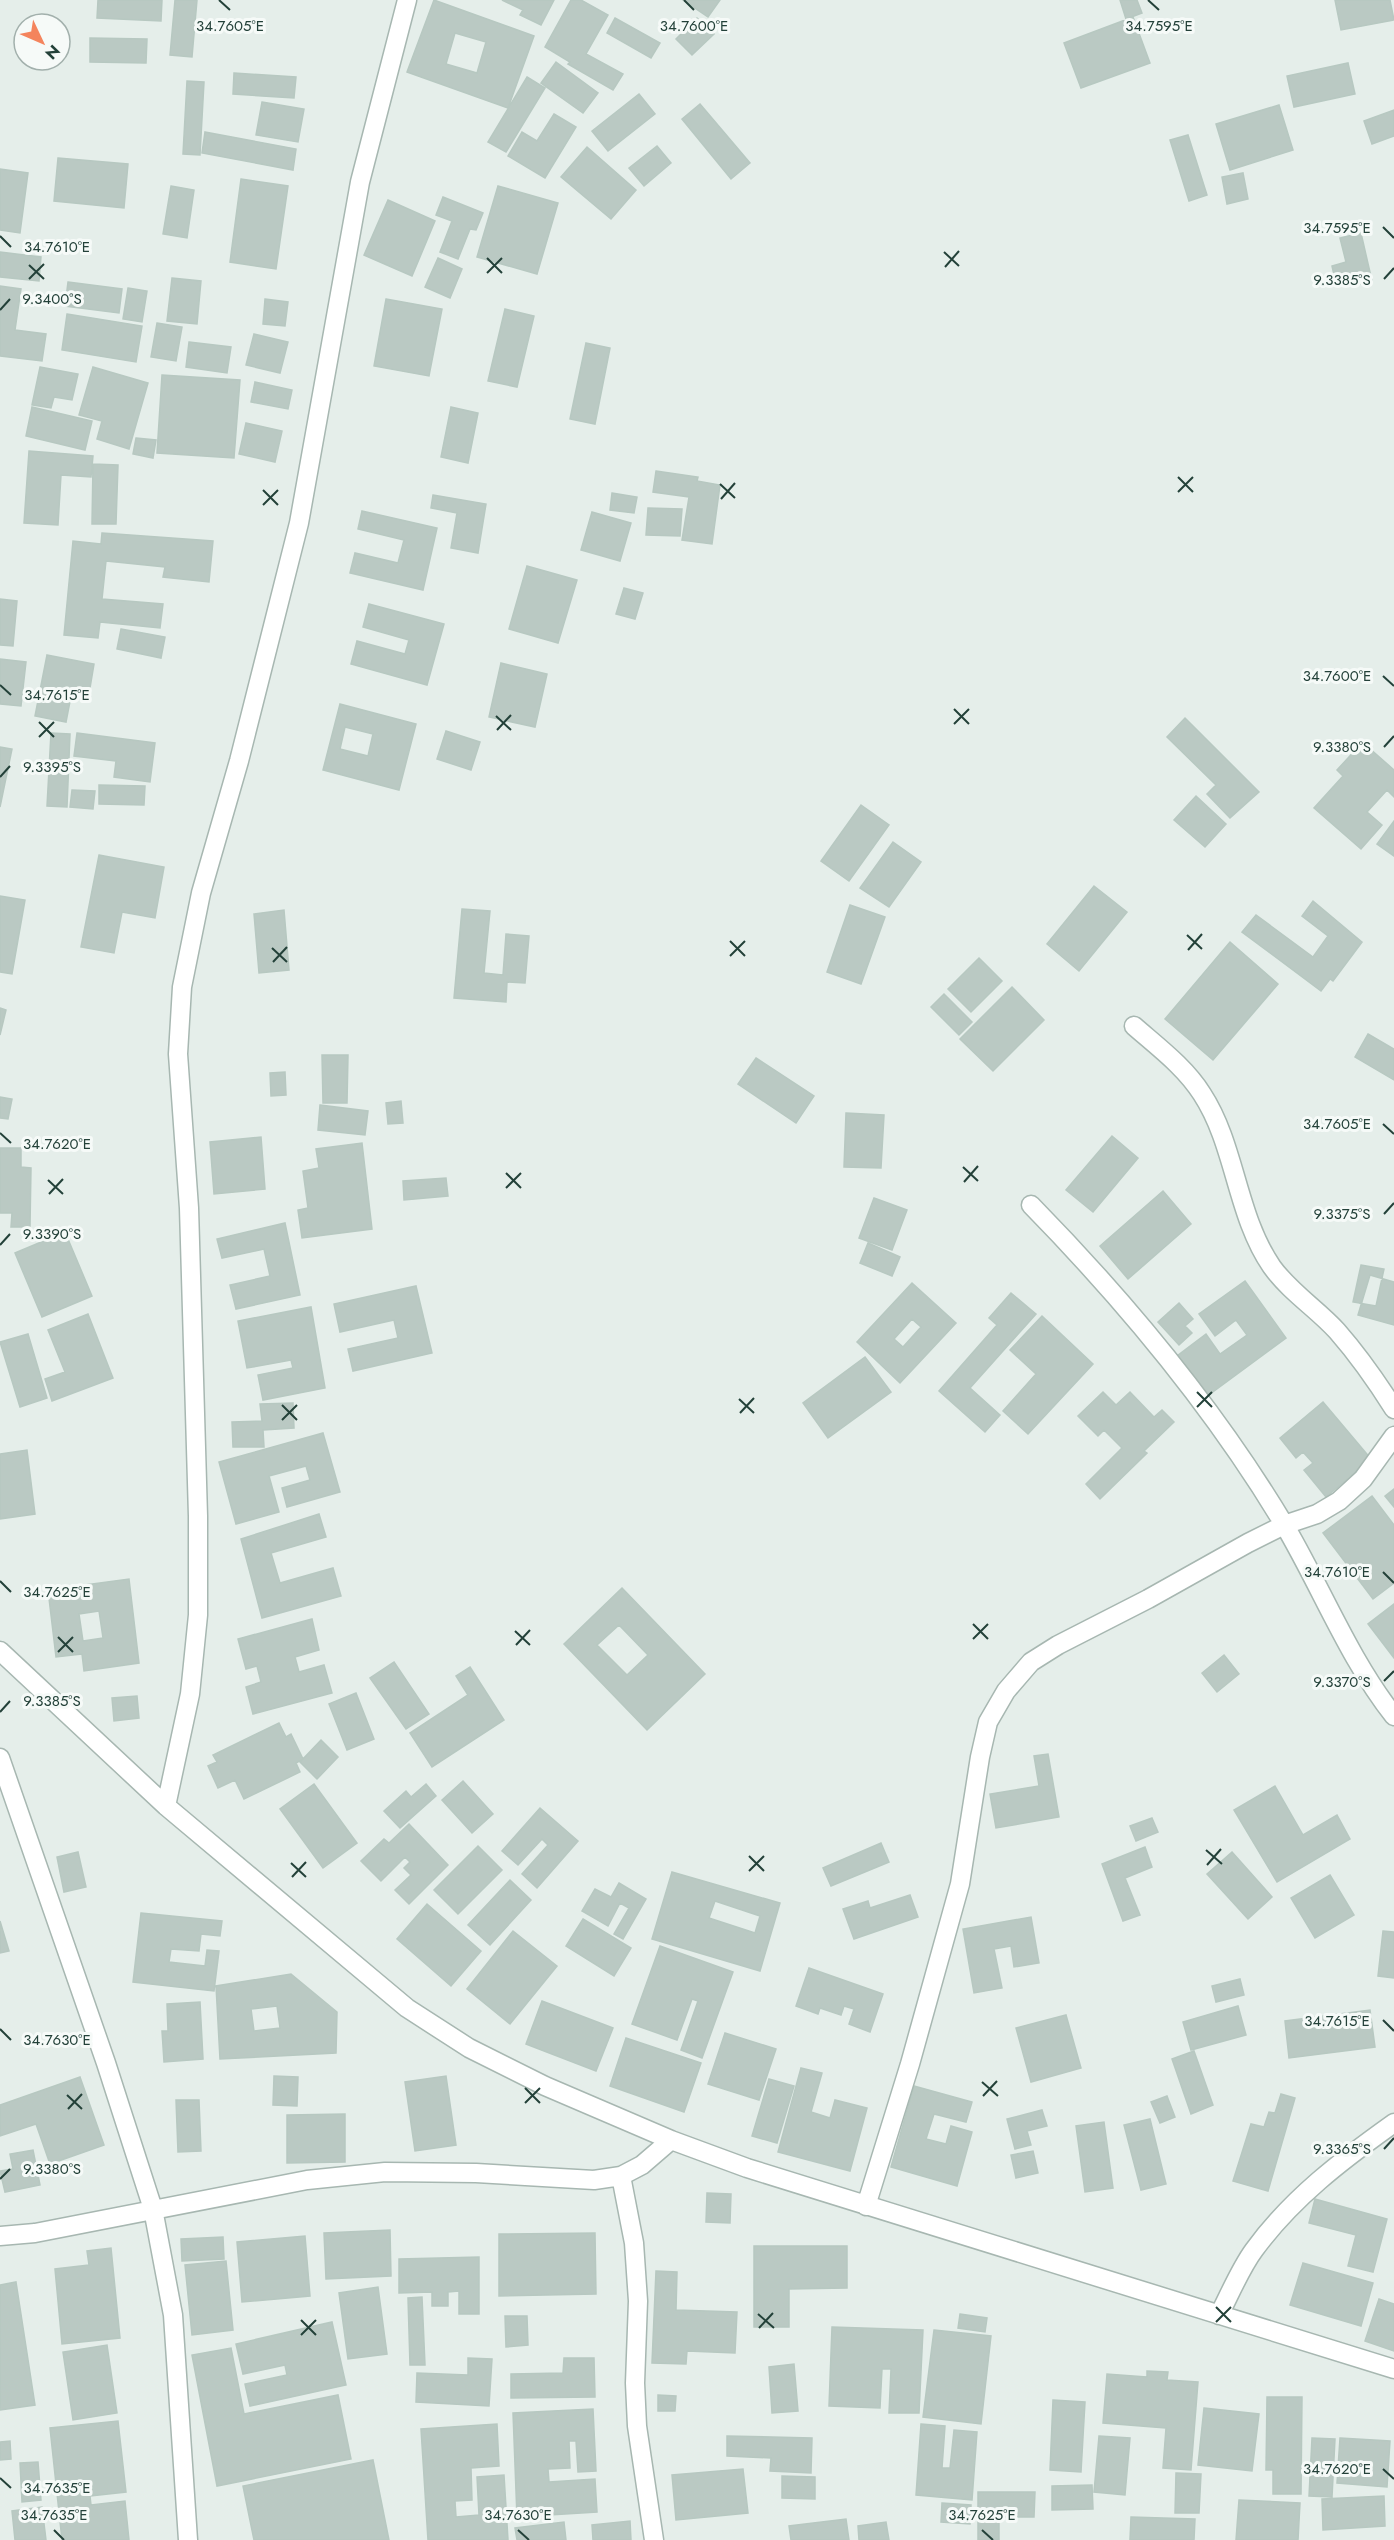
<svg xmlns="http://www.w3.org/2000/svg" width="1394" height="2540" font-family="Jost,sans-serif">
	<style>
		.building { fill: #bac9c3; stroke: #b7c8c1; stroke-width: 1.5; fill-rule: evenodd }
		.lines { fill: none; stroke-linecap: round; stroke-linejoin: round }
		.minor-casing { stroke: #a7b7b1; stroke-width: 21 }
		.minor { stroke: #fff; stroke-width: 18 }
		.ticks { fill: none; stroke: #234139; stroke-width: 2 }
		.ticks-label { font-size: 15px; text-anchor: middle; fill: #234139; stroke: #f6faf8; stroke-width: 6; stroke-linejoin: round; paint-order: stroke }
	</style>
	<rect width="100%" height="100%" fill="#e5eeea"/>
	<path class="building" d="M98 0H162L161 21 97 18Z
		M175 0H197L192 57 170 55Z
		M434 0 534 36 508 108 407 72ZM455 33 486 42 477 73 446 64Z
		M502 0H554L541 25 520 15 523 10Z
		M571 0H581L608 15 586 54 623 74 613 90 568 64 570 62 545 47Z
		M683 0H720L708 17Z
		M1120 0H1137L1142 13 1126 19Z
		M1335 0H1390L1394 20 1341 30Z
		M1133 17 1150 63 1081 88 1064 43Z
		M615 18 660 43 651 58 607 33Z
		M697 18 714 34 692 55 676 39Z
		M90 38 147 39 146 63 90 62Z
		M556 62 598 93 583 113 541 83Z
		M1348 63 1355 94 1294 107 1287 76Z
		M234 73 296 77 294 98 233 94Z
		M527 77 545 88 506 152 488 142Z
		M187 81 204 82 200 155 183 154Z
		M639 94 655 114 608 151 592 131Z
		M262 102 304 109 298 142 256 135Z
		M700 104 750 163 731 179 682 119Z
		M1279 105 1293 150 1230 170 1216 124Z
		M1394 110V136L1372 144 1364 121Z
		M554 114 576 127 545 178 508 156 522 132 537 141Z
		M205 132 296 149 293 170 202 153Z
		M1188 135 1207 195 1189 201 1170 140Z
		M657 146 671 163 644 186 629 168Z
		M587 147 636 190 611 219 561 177Z
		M58 158 128 164 124 208 54 201Z
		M0 169 28 173 20 233 0 230Z
		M1243 173 1248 199 1227 204 1222 177Z
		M241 179 288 186 276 269 230 262Z
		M171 186 194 190 187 238 163 234Z
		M498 186 558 203 537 274 477 257Z
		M443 197 483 213 476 230 470 229 458 259 440 252 452 221 436 215Z
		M388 200 435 221 412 276 364 255Z
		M1361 233 1372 281 1352 286 1350 280 1336 284 1332 266 1346 262 1340 238Z
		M0 252 41 257 39 281 0 277Z
		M438 258 462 269 450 298 425 287Z
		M172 278 201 281 197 324 167 321Z
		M68 282 122 289 119 313 65 306Z
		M0 286 21 289 15 330 46 334 42 361 0 356Z
		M128 288 147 291 142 322 123 319Z
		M265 299 288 302 285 326 263 324Z
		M386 299 442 309 429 376 374 366Z
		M505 309 534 316 517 387 488 381Z
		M67 314 142 326 136 362 62 350Z
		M157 323 182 327 176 361 151 357Z
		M254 334 288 342 280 373 246 365Z
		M189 342 231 347 227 373 186 367Z
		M586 343 610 348 595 424 570 419Z
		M40 367 78 374 72 400 54 397 51 408 32 405Z
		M93 367 148 383 129 449 97 439 102 421 79 415Z
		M162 375 240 380 234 458 157 453Z
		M255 382 292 390 288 409 251 402Z
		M32 407 92 421 85 450 26 436Z
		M451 407 478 413 468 463 441 457Z
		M246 423 282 431 275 462 239 454Z
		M136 438 156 440 153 458 133 454Z
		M29 451 93 456 91 477 61 475 58 525 24 523Z
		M93 464 118 465 116 524H92Z
		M656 471 698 477 697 481 720 485 712 544 682 540 689 497 653 492Z
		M612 493 637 497 634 513 610 510Z
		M433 495 486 504 478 553 451 548 457 513 431 508Z
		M648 508 682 509 680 536 646 535Z
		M362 511 437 528 423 590 350 573 355 553 398 563 404 540 358 529Z
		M592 512 631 523 620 561 581 550Z
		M102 533 213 541 209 582 163 577 165 567 106 561 102 599 163 604 160 628 100 622 98 638 64 635 73 541 101 544Z
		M527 566 577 580 558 643 509 629Z
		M624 588 643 593 635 619 616 614Z
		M0 599 17 601 13 646 0 645Z
		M369 604 444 624 427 685 351 664 357 641 405 654 409 640 363 627Z
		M121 629 165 637 161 658 117 649Z
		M47 655 94 664 89 694 72 691 66 722 35 716Z
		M0 659 26 662 21 706 0 704Z
		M501 663 547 674 535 727 489 717Z
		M340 704 416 724 399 790 323 770ZM345 727 373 734 368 756 340 749Z
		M1185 718 1259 792 1230 818 1207 794 1216 785 1167 737Z
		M446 731 480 742 471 770 437 759Z
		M51 733 70 734 67 807 47 806Z
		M77 733 155 743 150 782 114 777 116 761 74 756Z
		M1359 746 1365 751 1368 747 1394 770V797L1387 790 1367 812 1382 825 1361 849 1314 808 1343 776 1337 770Z
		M0 747 12 749 0 807Z
		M99 785 145 786 144 805 99 804Z
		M72 790 95 791 93 809 70 807Z
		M1196 796 1226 824 1205 847 1174 820Z
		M861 805 889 825 849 881 821 861Z
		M1394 821V856L1377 844Z
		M893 842 921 862 889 907 860 888Z
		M99 855 164 867 155 918 122 912 114 953 81 947Z
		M1094 886 1127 912 1079 971 1047 944Z
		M0 896 25 900 12 974 0 972Z
		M1313 901 1362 942 1333 981 1330 979 1321 991 1242 932 1256 915 1313 957 1328 936 1302 916Z
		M850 905 885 917 861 984 827 972Z
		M462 909 490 911 484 973 503 975 506 934 529 936 525 983 507 982 506 1002 454 998Z
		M284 910 289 970 259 973 254 914Z
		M1230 942 1278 984 1213 1060 1165 1019Z
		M979 958 1002 981 971 1012 948 989Z
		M1012 987 1044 1020 993 1071 960 1039Z
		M944 994 972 1022 959 1035 931 1007Z
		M0 1008 6 1010 0 1035Z
		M1368 1034 1394 1049V1080L1355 1057Z
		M322 1055H348L347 1103H323Z
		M756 1058 814 1096 796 1123 738 1084Z
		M285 1072 286 1095 271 1096 270 1073Z
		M0 1097 12 1099 8 1119 0 1118Z
		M401 1101 403 1123 388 1124 386 1103Z
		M320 1105 368 1111 365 1135 318 1130Z
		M846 1113 884 1115 881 1168 844 1167Z
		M1112 1136 1138 1158 1093 1212 1066 1190Z
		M261 1137 265 1189 214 1194 210 1142Z
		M362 1143 372 1229 302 1238 298 1210 308 1208 303 1171 319 1168 316 1149Z
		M0 1148H21V1167L31 1168 30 1227H11L12 1213H0Z
		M446 1178 448 1196 404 1200 403 1181Z
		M1163 1191 1191 1224 1128 1279 1100 1246Z
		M874 1198 907 1210 892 1250 859 1238Z
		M285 1223 300 1295 236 1309 230 1285 270 1276 264 1249 222 1258 217 1239Z
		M65 1232 92 1296 42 1317 15 1253Z
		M868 1243 900 1257 892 1276 860 1263Z
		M1361 1265 1384 1269 1376 1306 1353 1302Z
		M1370 1275 1394 1282V1325L1358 1315Z
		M1245 1281 1286 1338 1206 1397 1177 1356 1206 1334 1220 1354 1247 1335 1236 1320 1215 1336 1199 1314Z
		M912 1283 956 1323 900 1383 857 1342ZM912 1319 921 1327 903 1347 894 1339Z
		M416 1286 432 1353 353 1371 348 1349 398 1338 394 1320 340 1332 334 1304Z
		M1011 1293 1036 1314 970 1388 1000 1415 985 1432 939 1391 997 1325 989 1318Z
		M1179 1303 1193 1319 1185 1326 1192 1333 1179 1345 1158 1322Z
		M311 1307 325 1388 263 1400 258 1375 293 1368 291 1360 247 1368 238 1321Z
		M88 1314 113 1378 52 1401 45 1379 65 1372 48 1330Z
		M1042 1316 1093 1364 1028 1434 1003 1411 1036 1374 1010 1350Z
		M28 1334 47 1398 20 1407 0 1342Z
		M865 1357 891 1392 828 1438 803 1403Z
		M1103 1392 1116 1405 1130 1392 1154 1417 1162 1410 1174 1422 1144 1451 1147 1453 1100 1499 1086 1484 1122 1448 1104 1430 1098 1436 1078 1416Z
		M1323 1402 1371 1459 1326 1497 1304 1470 1313 1463 1303 1452 1296 1458 1280 1438Z
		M293 1403 294 1428 263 1430 264 1447H233L232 1422 262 1421 260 1404Z
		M323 1433 340 1492 287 1507 282 1488 310 1480 306 1466 269 1476 279 1512 236 1524 219 1462Z
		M27 1450 35 1514 0 1519V1454Z
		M1394 1489V1507L1385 1496Z
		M1372 1496 1394 1525V1583L1373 1599 1323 1533Z
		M319 1514 326 1537 271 1553 280 1583 333 1568 341 1596 262 1618 241 1539Z
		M129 1579 139 1663 84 1671 82 1654 56 1657 48 1590ZM99 1611 103 1638 83 1641 79 1614Z
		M622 1588 705 1674 647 1730 564 1644ZM619 1625 648 1655 627 1675 597 1645Z
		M1394 1604V1658L1368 1624Z
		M312 1619 319 1650 295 1657 299 1672 324 1665 332 1693 253 1714 246 1687 261 1682 257 1666 246 1669 238 1639Z
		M1224 1655 1239 1674 1217 1692 1202 1673Z
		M394 1662 429 1714 406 1729 370 1678Z
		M470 1667 504 1720 432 1767 410 1733 468 1695 456 1676Z
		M356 1693 374 1739 347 1750 329 1704Z
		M137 1696 139 1718 114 1721 112 1698Z
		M279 1723 286 1737 291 1734 303 1759 296 1763 300 1772 244 1799 235 1780 218 1788 208 1766 217 1762 213 1755Z
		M321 1740 338 1757 317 1779 300 1762Z
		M1048 1754 1059 1817 996 1828 990 1794 1039 1786 1034 1756Z
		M463 1781 493 1814 472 1833 442 1800Z
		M314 1784 357 1843 323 1868 280 1809Z
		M426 1784 436 1796 400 1828 384 1811 406 1791 411 1797Z
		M1275 1786 1303 1835 1337 1815 1350 1839 1277 1882 1234 1810Z
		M540 1808 578 1841 537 1888 522 1874 548 1845 542 1839 518 1865 502 1851Z
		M1152 1818 1158 1832 1136 1841 1130 1826Z
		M409 1824 448 1865 409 1904 395 1890 411 1875 404 1868 410 1862 405 1857 381 1881 361 1861 384 1839 389 1843Z
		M881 1843 889 1862 831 1886 823 1868Z
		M478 1846 502 1870 458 1914 434 1890Z
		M1145 1847 1152 1867 1125 1878 1140 1915 1123 1921 1102 1864Z
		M78 1852 86 1887 64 1892 57 1857Z
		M1232 1852 1272 1897 1248 1919 1207 1874Z
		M672 1872 780 1903 760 1971 652 1939ZM715 1901 760 1916 755 1933 709 1918Z
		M1330 1875 1354 1915 1315 1938 1291 1898Z
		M510 1880 531 1900 490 1945 468 1925Z
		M619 1883 646 1899 623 1939 614 1934 629 1908 620 1903 608 1926 582 1911 595 1889 611 1897Z
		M910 1895 918 1917 854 1939 843 1909 868 1901 870 1908Z
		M427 1904 481 1951 451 1986 397 1939Z
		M141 1913 222 1921 220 1936 201 1934 199 1951 171 1949 169 1962 205 1966 207 1950 219 1951 214 1991 133 1982Z
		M1031 1917 1039 1963 1014 1967 1011 1946 994 1949 1002 1988 974 1993 963 1929Z
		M583 1919 631 1948 614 1976 566 1946Z
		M0 1921 9 1951 0 1953Z
		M513 1931 557 1966 510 2024 467 1989Z
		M1383 1931 1394 1932V1978L1378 1976Z
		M660 1946 733 1972 702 2058 681 2050 698 2001 692 1999 677 2040 632 2024Z
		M809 1968 883 1994 870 2032 849 2024 854 2009 844 2006 841 2015 820 2008 818 2014 796 2006Z
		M291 1974 337 2012 336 2053 220 2059 216 1986ZM277 2006 280 2028 254 2031 251 2009Z
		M1240 1979 1244 1995 1216 2002 1212 1986Z
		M542 2001 613 2028 596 2071 526 2044Z
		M200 2002 203 2059 164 2062 162 2031H168L167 2004Z
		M1238 2006 1246 2035 1191 2050 1183 2022Z
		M1370 2010 1375 2047 1289 2058 1285 2021Z
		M1066 2015 1081 2068 1031 2082 1016 2028Z
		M725 2033 776 2049 759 2100 708 2084Z
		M626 2038 701 2063 684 2112 610 2086Z
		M1194 2051 1213 2105 1191 2114 1172 2059Z
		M801 2068 822 2073 811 2112 830 2118 835 2100 867 2108 850 2171 778 2152Z
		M274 2076 298 2077 297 2106 273 2105Z
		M446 2076 456 2145 415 2151 405 2082Z
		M80 2077 104 2145 50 2164 36 2124 0 2136V2105Z
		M769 2079 794 2086 777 2143 752 2136Z
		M914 2086 972 2102 966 2122 934 2114 926 2139 946 2144 951 2126 972 2132 957 2186 891 2167Z
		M1281 2094 1295 2098 1268 2191 1233 2181 1251 2124 1264 2127 1269 2112 1275 2113Z
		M1167 2096 1175 2117 1160 2123 1151 2102Z
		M176 2100H199L201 2151 178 2152Z
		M1042 2110 1047 2126 1027 2131 1031 2145 1015 2149 1007 2119Z
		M345 2114V2162L287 2163V2115Z
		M1150 2119 1166 2184 1141 2190 1124 2125Z
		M1104 2122 1113 2188 1085 2192 1076 2126Z
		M33 2150 40 2185 5 2192 0 2171 13 2169 10 2154Z
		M1033 2151 1038 2173 1016 2178 1011 2155Z
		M707 2193 731 2194 730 2223 706 2222Z
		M1315 2199 1387 2219 1373 2272 1348 2266 1356 2235 1309 2223Z
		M390 2230 391 2276 326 2279 324 2233Z
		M595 2233 596 2294 499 2296V2234Z
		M305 2236 310 2296 242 2302 237 2242Z
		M223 2237 224 2259 182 2261 181 2239Z
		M754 2246H847V2288L789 2289V2327H754Z
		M111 2248 120 2338 62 2344 55 2269 89 2265 87 2251Z
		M479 2257V2314H459V2291L448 2292V2306H432V2292L399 2293V2259Z
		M226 2261 233 2330 192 2335 185 2265Z
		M1303 2263 1373 2283 1361 2326 1290 2305Z
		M656 2271 677 2272 676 2310 737 2312 735 2353 687 2351 686 2364 652 2363Z
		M16 2282 35 2405 0 2410V2285Z
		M378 2287 387 2354 348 2359 339 2293Z
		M422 2297 425 2365H410L408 2298Z
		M1379 2299 1394 2304V2351L1365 2341Z
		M960 2314 987 2318 985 2332 958 2328Z
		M505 2316H527L528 2345 506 2347Z
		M332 2322 346 2385 250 2406 245 2384 287 2375 285 2365 243 2374 236 2344Z
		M832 2327 923 2330 919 2413H889L891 2369H882L880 2408 829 2406Z
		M934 2330 991 2336 981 2424 923 2417Z
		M107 2345 117 2413 73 2420 63 2352Z
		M231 2348 244 2414 338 2395 351 2459 217 2486 192 2355Z
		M468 2358 492 2359 489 2406 416 2402 417 2373 468 2375Z
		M564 2358H594L595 2397 511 2398V2374L563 2373Z
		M794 2364 798 2411 772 2413 769 2367Z
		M1147 2371 1168 2372 1167 2380 1198 2382 1191 2470 1163 2468 1166 2428 1103 2423 1107 2374 1147 2377Z
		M658 2395 676 2396 675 2411H658Z
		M1267 2397H1302L1301 2494H1273V2470H1266Z
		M1053 2400 1085 2402 1081 2472 1050 2470Z
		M1204 2408 1259 2414 1252 2471 1198 2465Z
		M593 2409 596 2471 578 2472 576 2441H569L570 2468 548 2469 549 2482 595 2479 597 2512 517 2517 513 2413Z
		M118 2421 126 2492 90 2496 91 2505 125 2501 129 2540H62L50 2428Z
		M497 2424 499 2466 471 2468 472 2500 455 2501 456 2517 479 2515 477 2477 504 2475 508 2540H428L421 2429Z
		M921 2424 945 2426 942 2468H950L954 2430 977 2432 972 2500 916 2495Z
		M727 2436 812 2438 811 2473 770 2471 771 2458 727 2456Z
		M1099 2436 1130 2438 1125 2495 1094 2492Z
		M1312 2438 1335 2439 1332 2497 1309 2496Z
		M1340 2438 1390 2441 1387 2487 1337 2483Z
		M10 2441 11 2459 0 2460V2442Z
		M373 2460 389 2540H254L243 2486Z
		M38 2462 41 2500 22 2502 20 2463Z
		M743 2469 748 2513 676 2520 672 2475Z
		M1176 2473 1201 2474 1199 2513H1175Z
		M782 2476 815 2477V2499L782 2498Z
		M1092 2485 1093 2509 1052 2510V2486Z
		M978 2492H1035L1034 2517H999V2540H978Z
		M1384 2496 1385 2526 1323 2530 1322 2499Z
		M1239 2500 1300 2503 1298 2540H1236Z
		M942 2503 971 2505 970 2524 941 2522Z
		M42 2507 46 2540H15L12 2511Z
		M1131 2517 1195 2519 1194 2540H1130Z
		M846 2519 849 2540H791L789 2526Z
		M630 2521 631 2540H593L592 2525Z
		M564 2522 566 2540H517L515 2528Z
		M886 2522 889 2540H859L858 2526Z"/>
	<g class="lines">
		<defs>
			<path id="minor" d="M1134 1026C1158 1047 1185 1067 1202 1094 1236 1146 1236 1215 1272 1267 1290 1292 1317 1309 1337 1331 1358 1355 1377 1382 1394 1409
				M1031 1205C1126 1302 1215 1409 1285 1526 1322 1589 1349 1659 1394 1716
				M0 1651 166 1806 407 2008 469 2048 545 2086 671 2140 747 2168 1394 2369
				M0 1758 106 2063 153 2209 173 2315 188 2540
				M166 1806 190 1694 198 1615V1516L189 1208 178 1054 182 987 201 893 239 761 299 523 360 182 407 0
				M621 2176 634 2243 638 2301 635 2383 637 2426 654 2540
				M866 2206 910 2064 960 1884 980 1757 988 1722 1006 1691 1031 1662 1058 1645 1148 1599 1248 1543 1284 1525 1317 1514 1339 1501 1363 1479 1394 1436
				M0 2236 35 2233 307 2180 385 2172 476 2173 594 2180 621 2176 642 2165 671 2140
				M1219 2315C1230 2294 1240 2269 1254 2250 1292 2198 1342 2160 1394 2123"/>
		</defs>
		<use href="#minor" class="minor-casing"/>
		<use href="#minor" class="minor"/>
	</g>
	<path class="ticks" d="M219 0 230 10M684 0 694 10M1148 0 1159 10M1383 227 1394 238M0 236 11 247M944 252 959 266M487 258 502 273M29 265 44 279M945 267 959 251M487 273 502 258M29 279 44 264M1384 279 1394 268M0 310 10 299M1178 477 1193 492M720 484 735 498M263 490 278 505M1178 492 1193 477M721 499 735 483M263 505 278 490M1383 676 1394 686M0 685 11 695M954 709 969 724M496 716 511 730M39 722 54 737M954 724 969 709M497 730 511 715M39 737 54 722M1384 747 1394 736M0 777 10 766M1187 935 1202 949M730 941 745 956M272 948 287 962M1188 950 1202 934M730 956 745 941M273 962 287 947M1383 1124 1394 1134M0 1133 11 1143M963 1167 978 1181M506 1173 521 1188M48 1180 63 1194M964 1182 978 1166M506 1188 521 1173M49 1194 63 1179M1384 1214 1394 1203M0 1245 10 1234M1197 1392 1212 1407M739 1399 754 1413M282 1405 297 1420M1197 1407 1212 1392M740 1413 754 1398M282 1420 297 1405M1383 1572 1394 1583M0 1581 11 1592M973 1624 988 1639M515 1631 530 1645M58 1637 73 1652M973 1639 988 1624M516 1645 530 1630M58 1652 73 1637M1384 1681 1394 1671M0 1712 10 1701M1206 1850 1222 1864M749 1856 764 1871M291 1863 306 1877M1207 1865 1221 1849M749 1871 764 1856M292 1877 306 1862M1383 2020 1394 2031M0 2029 11 2040M982 2082 998 2096M525 2088 540 2103M67 2095 82 2109M983 2096 997 2081M525 2103 540 2088M68 2109 82 2094M1384 2149 1394 2138M0 2179 10 2169M1216 2307 1231 2322M758 2314 774 2328M301 2320 316 2335M1216 2322 1231 2307M759 2328 773 2313M301 2335 316 2320M1383 2469 1394 2479M0 2478 11 2488M54 2530 64 2540M518 2530 529 2540M982 2530 993 2540"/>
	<g class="ticks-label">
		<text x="694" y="31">34.7600°E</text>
		<text x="1159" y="31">34.7595°E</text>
		<text x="230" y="31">34.7605°E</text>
		<text x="1337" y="233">34.7595°E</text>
		<text x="57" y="252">34.7610°E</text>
		<text x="1342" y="285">9.3385°S</text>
		<text x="52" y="304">9.3400°S</text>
		<text x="1337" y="681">34.7600°E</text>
		<text x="57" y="700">34.7615°E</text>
		<text x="1342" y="752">9.3380°S</text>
		<text x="52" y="772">9.3395°S</text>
		<text x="1337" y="1129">34.7605°E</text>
		<text x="57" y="1149">34.7620°E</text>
		<text x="1342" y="1219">9.3375°S</text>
		<text x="52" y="1239">9.3390°S</text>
		<text x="1337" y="1577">34.7610°E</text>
		<text x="57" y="1597">34.7625°E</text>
		<text x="1342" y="1687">9.3370°S</text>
		<text x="52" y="1706">9.3385°S</text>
		<text x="1337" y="2026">34.7615°E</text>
		<text x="57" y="2045">34.7630°E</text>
		<text x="1342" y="2154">9.3365°S</text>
		<text x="52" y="2174">9.3380°S</text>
		<text x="1337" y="2474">34.7620°E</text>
		<text x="57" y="2493">34.7635°E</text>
		<text x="54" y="2520">34.7635°E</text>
		<text x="518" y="2520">34.7630°E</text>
		<text x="982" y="2520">34.7625°E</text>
	</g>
	<g transform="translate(42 42) rotate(134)"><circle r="28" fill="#f6faf8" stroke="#a2b0ac" stroke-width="1.5"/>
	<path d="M0-4.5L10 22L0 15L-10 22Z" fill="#f4845d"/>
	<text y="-9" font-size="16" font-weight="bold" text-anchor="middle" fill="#234139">N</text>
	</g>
</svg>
